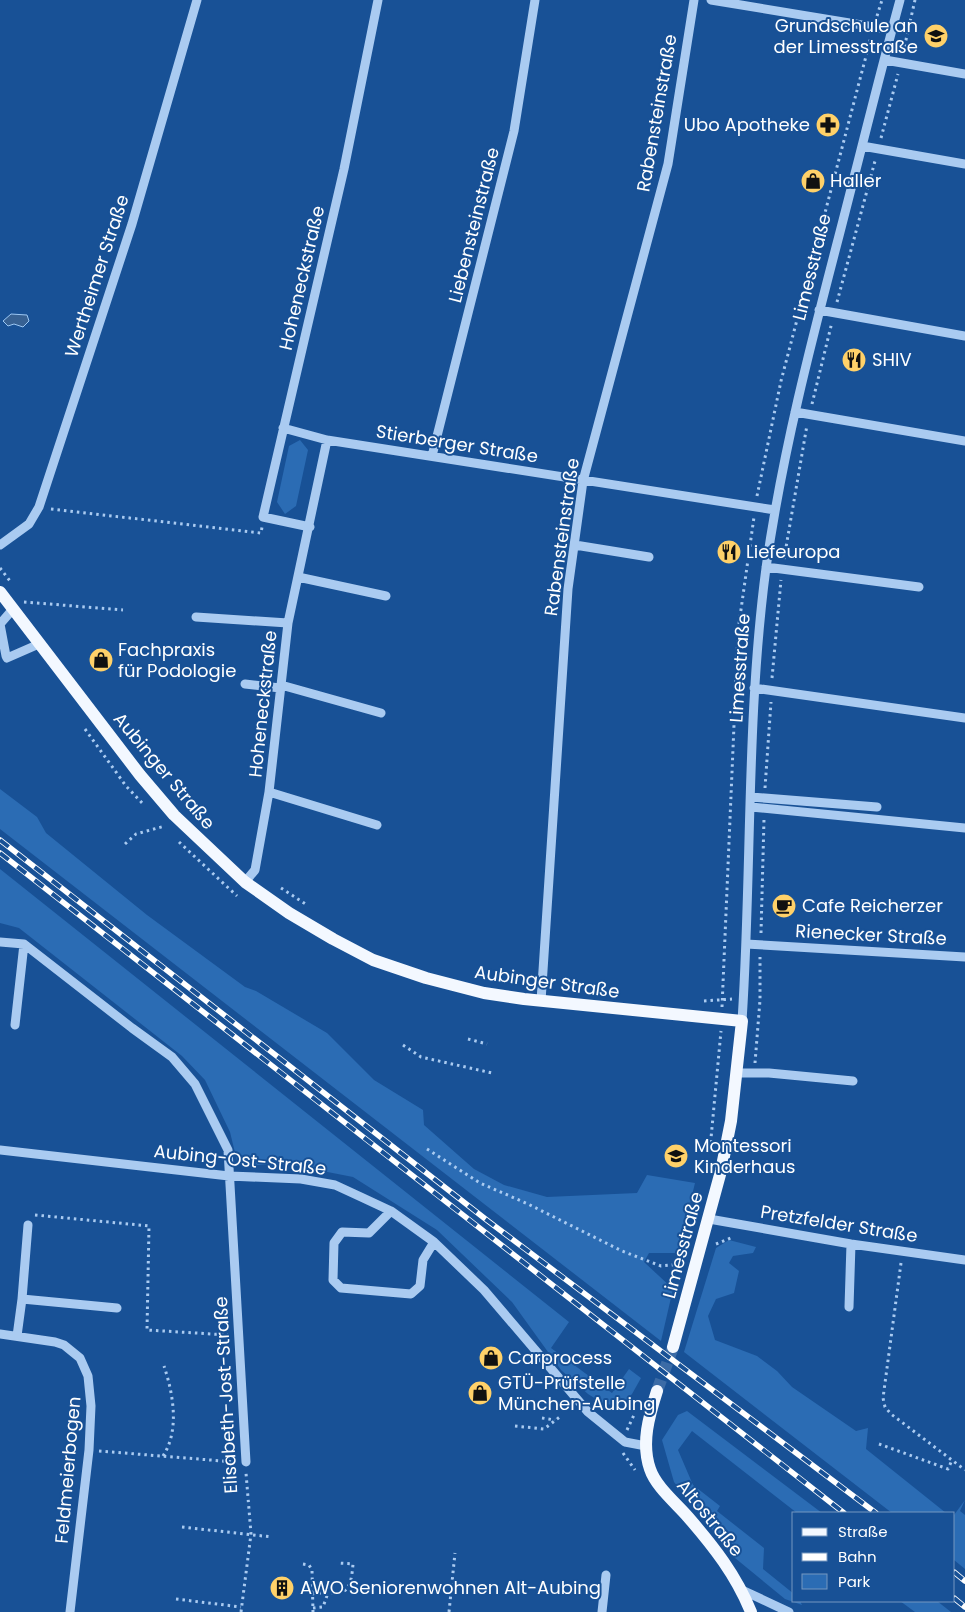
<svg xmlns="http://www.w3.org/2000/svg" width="965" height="1612" font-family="Poppins,sans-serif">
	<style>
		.green { fill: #2b6cb4 }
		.water { fill: #376193; stroke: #9cc7f3 }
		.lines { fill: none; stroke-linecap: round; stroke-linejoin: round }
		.major-tunnel { stroke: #3b6ba6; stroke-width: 12; stroke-dasharray: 12 6; stroke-linecap: butt }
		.path { stroke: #aacbf1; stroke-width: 3; stroke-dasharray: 2.5 4; stroke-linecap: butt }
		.minor { stroke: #aacbf1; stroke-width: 9 }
		.major { stroke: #f3f8ff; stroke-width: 12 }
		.rail-casing { stroke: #fff; stroke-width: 5.5 }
		.rail { stroke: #185196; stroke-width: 4; stroke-dasharray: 11; stroke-linecap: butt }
		.labels { text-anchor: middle; stroke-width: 4; stroke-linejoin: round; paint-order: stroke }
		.poi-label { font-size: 18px; fill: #fff; stroke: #185196; text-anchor: start }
		.street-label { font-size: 18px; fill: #fff; stroke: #185196 }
	</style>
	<rect width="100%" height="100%" fill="#185196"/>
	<path class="green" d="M300 440 308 450 296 506 285 514 277 502 289 446Z
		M0 789 37 817 46 833 147 915 245 987 256 991 327 1033 374 1080 423 1110 424 1125 474 1169 504 1185 547 1197 637 1193 647 1175 695 1183 678 1253H649L644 1262 673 1289 661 1341 0 829Z
		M0 869 569 1322 551 1348 612 1393 629 1369 641 1378 632 1394 624 1402 615 1405 604 1404 588 1394 561 1370 512 1302 437 1230 353 1177 292 1165H238L230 1132 205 1080 182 1056 19 928 0 923Z
		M729 1240 756 1247 753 1253 733 1256 729 1263 739 1271 734 1293 716 1299 708 1316 715 1340 757 1356 777 1371 792 1387 856 1431 868 1428 866 1449 946 1513H892L684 1352 716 1248Z
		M687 1411 822 1513H797L692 1431 678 1450 693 1485 720 1506 717 1511 764 1548 763 1569 794 1594V1601H800L802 1605 785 1599 735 1558 674 1482 662 1440 678 1415Z
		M965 1500 960 1511 965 1515V1569L954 1560V1515Z
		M900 1601H937L951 1612H915Z"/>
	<path class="water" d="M11 314 27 315 29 321 23 327 14 324 8 326 3 321Z"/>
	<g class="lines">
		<path class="major-tunnel" d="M657 1391 673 1347"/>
		<path class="path" d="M877 16 882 0
			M903 53 915 0
			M881 138 898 74
			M837 302 875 161
			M812 404 832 322
			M757 496 781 381 871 37
			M51 509 261 533 262 527
			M784 559 807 425
			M0 568 10 581
			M24 602 123 610
			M772 678 781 580
			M85 729 126 786 144 805
			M765 788 771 702
			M177 794 199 816
			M179 842 237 896
			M125 844 136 834 165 826
			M281 888 307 905
			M761 933 764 819
			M704 1001 732 999
			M722 1007 738 631 754 517
			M468 1039 487 1044
			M403 1045 421 1057 492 1073
			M755 1063 760 1000V957
			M427 1149 480 1183 528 1204 622 1251 661 1266 681 1264
			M710 1149 721 1031
			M35 1215 149 1226 147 1330 228 1335
			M716 1244 733 1237
			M901 1263 883 1398 885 1407 891 1414 965 1470
			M542 1418 555 1420
			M515 1426 544 1429 561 1416
			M627 1430 634 1415
			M879 1444 948 1469 952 1460
			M99 1451 235 1462
			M623 1453 635 1470
			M163 1456C180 1430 173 1393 164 1366
			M182 1527 272 1537
			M303 1564 309 1565 312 1570 313 1612
			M312 1594C339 1589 350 1604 353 1564L338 1563
			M176 1599 241 1607
			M313 1608 323 1607 328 1593
			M241 1612 251 1534 246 1473
			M449 1612 455 1553"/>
		<path class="minor" d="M711 0 892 30
			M885 60 965 74
			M862 146 965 164
			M819 310 965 336
			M795 412 965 441
			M283 428 327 440 775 510
			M432 456 514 131 535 0
			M310 527 263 517 344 169 378 0
			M0 545 29 524 39 507 132 224 197 0
			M575 545 649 557
			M766 567 919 587
			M298 577 386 596
			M13 609 0 624 6 656 7 658 39 644
			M196 617 288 623
			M245 684 280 688
			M281 685 381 713
			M754 688 965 718
			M269 792 377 825
			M751 797 877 807
			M751 807 965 828
			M245 882 255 870 269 792 288 623 327 440
			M0 942 24 944 132 1028 172 1057 195 1084 228 1150 246 1462
			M746 944 965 957
			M541 1001 568 589 583 481 668 164 694 0
			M742 1021C752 870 746 718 766 568 782 454 811 343 840 232 860 155 879 77 900 0
			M15 1025 24 944
			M737 1073H769L853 1081
			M0 1150 229 1176 301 1179 335 1185 361 1197 391 1211 434 1242 484 1290 588 1412 625 1442 646 1446
			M391 1211 369 1233 342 1232 334 1243 333 1280 341 1288 411 1294 420 1286 423 1260 434 1242
			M709 1219 851 1244 965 1260
			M22 1299 28 1225
			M849 1307 851 1244
			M0 1334 55 1342 64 1345 80 1358 88 1376 91 1406 89 1450 70 1612
			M17 1336 22 1299 117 1308
			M742 1590 789 1612
			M602 1612 606 1575"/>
		<path class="major" d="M0 592 140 775 174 815 245 882 289 913 333 939 373 960 426 978 484 993 524 999 742 1021 731 1121 721 1171 673 1347
			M657 1391C649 1416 641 1443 650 1469 656 1487 676 1503 688 1517 714 1547 736 1575 751 1612"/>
		<defs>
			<path id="rail" d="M0 840 488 1221 876 1513
				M0 853 844 1513
				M954 1572 965 1581
				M954 1598 965 1607"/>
		</defs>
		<use href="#rail" class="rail-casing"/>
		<use href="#rail" class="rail"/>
	</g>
	<defs>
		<symbol id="school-disc" viewBox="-11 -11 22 22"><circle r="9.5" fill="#ffd169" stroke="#185196"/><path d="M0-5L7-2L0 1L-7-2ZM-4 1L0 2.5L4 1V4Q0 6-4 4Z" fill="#111"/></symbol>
		<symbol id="pharmacy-disc" viewBox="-11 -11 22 22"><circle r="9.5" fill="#ffd169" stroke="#185196"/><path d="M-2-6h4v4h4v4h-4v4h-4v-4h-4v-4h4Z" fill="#111"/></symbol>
		<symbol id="shop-disc" viewBox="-11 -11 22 22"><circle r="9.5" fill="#ffd169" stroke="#185196"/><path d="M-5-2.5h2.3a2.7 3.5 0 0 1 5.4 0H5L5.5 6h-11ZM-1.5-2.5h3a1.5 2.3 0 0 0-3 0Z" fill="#111"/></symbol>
		<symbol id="restaurant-disc" viewBox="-11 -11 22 22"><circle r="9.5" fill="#ffd169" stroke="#185196"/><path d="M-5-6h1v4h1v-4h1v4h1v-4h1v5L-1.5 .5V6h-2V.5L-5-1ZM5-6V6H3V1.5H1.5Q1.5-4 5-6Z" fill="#111"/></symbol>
		<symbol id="cafe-disc" viewBox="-11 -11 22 22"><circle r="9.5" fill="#ffd169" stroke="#185196"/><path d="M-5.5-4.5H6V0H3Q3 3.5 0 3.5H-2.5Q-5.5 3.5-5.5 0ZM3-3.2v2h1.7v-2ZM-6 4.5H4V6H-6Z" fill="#111"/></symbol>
		<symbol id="building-disc" viewBox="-11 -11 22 22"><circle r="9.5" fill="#ffd169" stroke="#185196"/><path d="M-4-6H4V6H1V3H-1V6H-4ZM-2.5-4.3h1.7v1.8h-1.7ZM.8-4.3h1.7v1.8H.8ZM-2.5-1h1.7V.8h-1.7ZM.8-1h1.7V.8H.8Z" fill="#111"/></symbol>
	</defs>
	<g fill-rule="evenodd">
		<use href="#school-disc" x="922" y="22" width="28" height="28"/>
		<use href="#pharmacy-disc" x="814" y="111" width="28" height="28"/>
		<use href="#shop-disc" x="799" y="167" width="28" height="28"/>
		<use href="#restaurant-disc" x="840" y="346" width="28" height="28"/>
		<use href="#restaurant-disc" x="715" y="538" width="28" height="28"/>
		<use href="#shop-disc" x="87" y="646" width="28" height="28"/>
		<use href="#cafe-disc" x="770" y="892" width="28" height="28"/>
		<use href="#school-disc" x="662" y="1142" width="28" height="28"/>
		<use href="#shop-disc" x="477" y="1344" width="28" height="28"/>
		<use href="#shop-disc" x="466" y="1379" width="28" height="28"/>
		<use href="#building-disc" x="268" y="1574" width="28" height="28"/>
	</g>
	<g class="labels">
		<g class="poi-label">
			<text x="918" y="32" text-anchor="end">Grundschule an<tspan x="918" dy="21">der Limesstraße</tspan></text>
			<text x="810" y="131" text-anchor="end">Ubo Apotheke</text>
			<text x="830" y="187">Haller</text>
			<text x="872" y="366">SHIV</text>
			<text x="746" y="558">Liefeuropa</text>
			<text x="118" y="656">Fachpraxis<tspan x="118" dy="21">für Podologie</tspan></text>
			<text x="802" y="912">Cafe Reicherzer</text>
			<text x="694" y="1152">Montessori<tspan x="694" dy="21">Kinderhaus</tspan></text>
			<text x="508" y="1364">Carprocess</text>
			<text x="498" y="1389">GTÜ-Prüfstelle<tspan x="498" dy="21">München-Aubing</tspan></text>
			<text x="300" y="1594">AWO Seniorenwohnen Alt-Aubing</text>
		</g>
		<g class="street-label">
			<text transform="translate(657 113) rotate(-80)" y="6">Rabensteinstraße</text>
			<text transform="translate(474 225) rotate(-76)" y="6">Liebensteinstraße</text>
			<text transform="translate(812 267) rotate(-76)" y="6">Limesstraße</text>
			<text transform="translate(97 276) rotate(-72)" y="6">Wertheimer Straße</text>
			<text transform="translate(302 278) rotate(-77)" y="6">Hoheneckstraße</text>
			<text transform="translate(457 444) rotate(9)" y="6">Stierberger Straße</text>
			<text transform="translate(562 537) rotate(-82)" y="6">Rabensteinstraße</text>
			<text transform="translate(740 668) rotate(-86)" y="6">Limesstraße</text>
			<text transform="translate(263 704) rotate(-84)" y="6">Hoheneckstraße</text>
			<text transform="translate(164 771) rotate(50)" y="6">Aubinger Straße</text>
			<text transform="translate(871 935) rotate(3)" y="6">Rienecker Straße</text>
			<text transform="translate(547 982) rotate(8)" y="6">Aubinger Straße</text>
			<text transform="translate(240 1160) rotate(6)" y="6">Aubing-Ost-Straße</text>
			<text transform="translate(839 1224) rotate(9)" y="6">Pretzfelder Straße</text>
			<text transform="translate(683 1245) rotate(-75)" y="6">Limesstraße</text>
			<text transform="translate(226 1395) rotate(-93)" y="6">Elisabeth-Jost-Straße</text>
			<text transform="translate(68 1470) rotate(-85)" y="6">Feldmeierbogen</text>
			<text transform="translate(710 1518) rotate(51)" y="6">Altostraße</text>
		</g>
	</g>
	<rect x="792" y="1512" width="162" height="90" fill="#185196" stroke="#7497c0"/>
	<rect x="802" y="1528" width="25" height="8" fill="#f3f8ff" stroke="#7497c0"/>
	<text x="838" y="1537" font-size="15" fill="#ffffff">Straße</text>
	<rect x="802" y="1553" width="25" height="8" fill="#ffffff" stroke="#7497c0"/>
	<text x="838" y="1562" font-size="15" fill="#ffffff">Bahn</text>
	<rect x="802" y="1574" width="25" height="15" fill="#2b6cb4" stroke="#7497c0"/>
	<text x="838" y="1587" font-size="15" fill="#ffffff">Park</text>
</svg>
